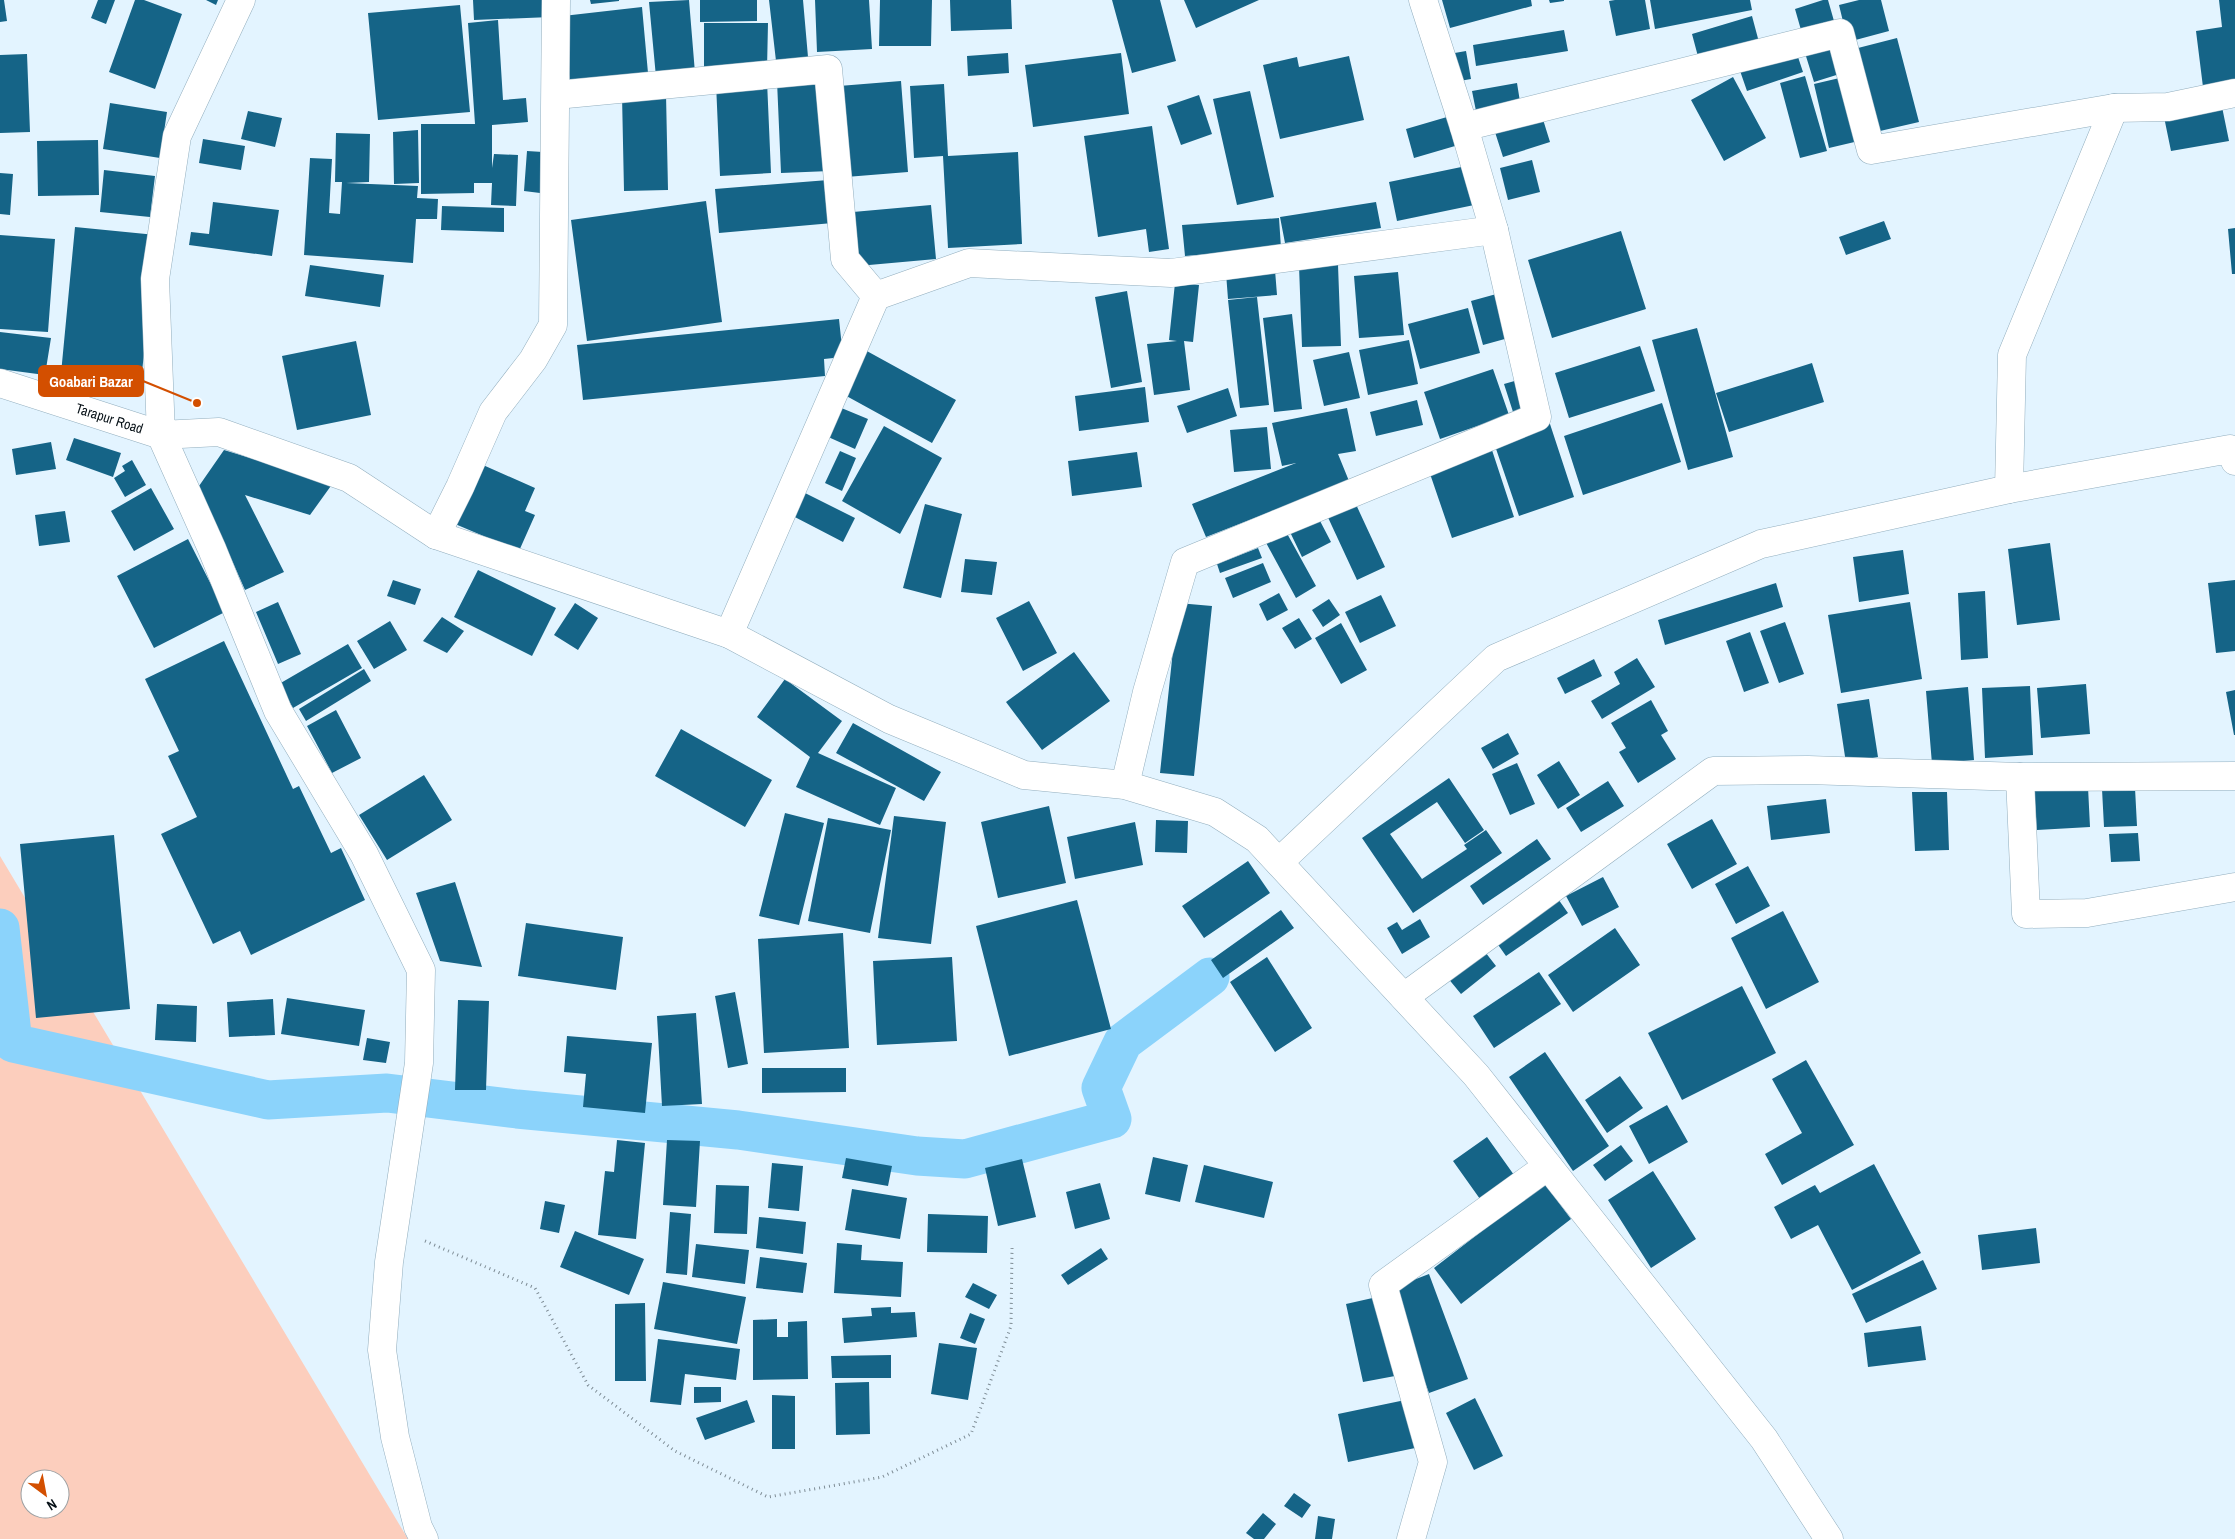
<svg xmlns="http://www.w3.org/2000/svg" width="2235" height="1539" font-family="'Archivo Narrow',sans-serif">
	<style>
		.green { fill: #fccebd; fill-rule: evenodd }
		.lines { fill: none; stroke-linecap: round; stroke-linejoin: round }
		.canal { stroke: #8bd3fb; stroke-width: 39 }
		.building { fill: #156487 }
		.minor-casing { stroke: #92aebe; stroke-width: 29 }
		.path { stroke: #7e8c95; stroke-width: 3; stroke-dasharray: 1 4; stroke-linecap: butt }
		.minor { stroke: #fff; stroke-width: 28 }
		.labels { text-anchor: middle; stroke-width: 5; stroke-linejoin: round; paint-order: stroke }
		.street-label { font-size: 14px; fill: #071117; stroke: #fff }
		.leader { fill: none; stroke: #d34f00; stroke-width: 2 }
		.callout-dot { fill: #d34f00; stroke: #fff; stroke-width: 2 }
		.callout { fill: #d34f00; stroke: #d34f00; stroke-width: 2 }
		.callout-label { font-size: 15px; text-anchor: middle; font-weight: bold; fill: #fff }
	</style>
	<rect width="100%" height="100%" fill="#e3f4ff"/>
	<path class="green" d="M0 856 408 1539H0ZM30 1479H60V1509H30Z"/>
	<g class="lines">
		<path class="canal" d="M0 928 13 1043 268 1100 387 1093 517 1109 738 1130 917 1156 965 1159 1112 1119 1101 1088 1123 1042 1210 977"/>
	</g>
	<path class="building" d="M0 0H4L7 21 0 22Z
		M98 0H115L106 24 91 18Z
		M135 0H144L182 14 155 89 109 72Z
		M206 0H218L216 5Z
		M473 0H550L551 17 474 20Z
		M590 0H619V1L591 4Z
		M689 0 695 73 656 77 649 2Z
		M700 0H757V21L700 22Z
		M769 0H803L808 57 776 61Z
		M815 0H869L872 49 817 52Z
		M880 0H932L931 46H879Z
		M950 0H1011L1012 29 951 31Z
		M1112 0H1160L1176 61 1132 73Z
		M1184 0H1259L1196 28Z
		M1442 0H1531L1532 6 1450 28Z
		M1549 0H1564V1L1550 3Z
		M1615 0H1645L1650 29 1616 36 1609 1Z
		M1650 0H1750L1752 10 1655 29Z
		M1823 0H1828L1836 28 1803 37 1795 9Z
		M1859 0H1881L1889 31 1848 42 1839 5Z
		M2219 0H2235V82L2203 87 2196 31 2222 27Z
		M460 5 470 112 378 120 368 13Z
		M642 7 649 84 571 92 563 16Z
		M1752 16 1760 46 1700 64 1692 34Z
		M498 20 503 100 526 98 528 122 492 125V168L494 154 518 155 516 206 491 205 492 183H474V193L421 194V124H475L468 23Z
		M704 23H768L767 69H704Z
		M1564 30 1568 51 1476 66 1473 45Z
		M1897 38 1919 122 1880 131 1858 48Z
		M1837 44 1846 72 1814 82 1805 53Z
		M1794 45 1803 72 1747 91 1738 65Z
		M1466 51 1471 79 1454 82 1449 54Z
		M1008 53 1009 73 968 76 967 56Z
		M1121 53 1129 114 1033 127 1025 65Z
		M27 54 30 132 0 133V55Z
		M1349 56 1364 120 1280 139 1263 65 1297 57 1299 67Z
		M1805 76 1827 151 1800 158 1780 83Z
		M1848 76 1863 140 1829 148 1814 84Z
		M1733 77 1766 138 1724 161 1691 100Z
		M826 78 830 171 781 173 777 81Z
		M767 81 771 173 720 176 716 83Z
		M901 81 908 172 846 177 839 86Z
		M1517 83 1521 108 1477 116 1472 91Z
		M944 84 948 156 1018 152 1022 244 948 248 943 156 914 158 910 86Z
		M1250 91 1274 197 1237 205 1213 99Z
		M666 94 668 190 624 191 622 95Z
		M1199 95 1212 134 1181 145 1167 106Z
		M2221 102 2229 141 2171 151 2163 112Z
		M110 103 167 112 160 158 103 149Z
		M248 111 282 118 275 147 241 139Z
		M1541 113 1550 142 1503 157 1494 129Z
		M1447 117 1455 146 1414 158 1406 129Z
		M1152 126 1169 249 1149 252 1146 229 1098 237 1084 136Z
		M418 130 419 183 394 184 393 132Z
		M336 133 370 134 369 182 346 183 418 186 417 198 438 199 437 219H416L413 263 304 255 310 158 332 159 329 213 340 214 342 182H335Z
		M203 139 245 146 241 170 199 163Z
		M98 140 99 195 38 196 37 141Z
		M527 151 543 152 540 193 524 191Z
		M1532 160 1540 192 1508 200 1500 168Z
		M1471 165 1479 204 1397 221 1389 182Z
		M104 170 155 176 150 217 100 212Z
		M0 173 13 174 10 215 0 214Z
		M841 179 844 222 719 233 715 189Z
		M706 201 722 322 587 341 571 220Z
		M213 202 279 210 272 256 189 245 191 232 209 234Z
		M1376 202 1381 228 1285 243 1280 217Z
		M931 205 936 259 858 266 853 212Z
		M442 206 504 208V232L441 230Z
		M1279 218 1281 248 1185 256 1182 225Z
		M1884 221 1891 239 1846 255 1839 237Z
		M75 227 156 235 140 392 60 384Z
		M2235 228V274H2232L2228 229Z
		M1621 231 1646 309 1552 338 1528 260Z
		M0 235 55 239 48 332 0 329Z
		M310 265 384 275 380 307 305 296Z
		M1338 265 1341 346 1302 347 1299 266Z
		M1275 270 1277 295 1228 299 1226 273Z
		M1398 272 1404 335 1359 338 1354 276Z
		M1175 283 1199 285 1193 342 1184 341 1190 390 1154 395 1147 344 1177 341 1169 340Z
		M1127 291 1142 382 1111 388 1095 297Z
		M1500 293 1512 337 1483 345 1471 301Z
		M1257 297 1269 405 1240 408 1228 300Z
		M1468 308 1480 353 1420 369 1408 324Z
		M1292 314 1302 409 1274 412 1263 318Z
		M839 319 843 357 824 359 825 376 583 400 577 345Z
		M1697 328 1733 457 1688 470 1652 340Z
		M0 332 51 338 45 375 0 369Z
		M1409 340 1418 384 1368 395 1359 350Z
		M356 341 371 415 297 430 282 356Z
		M1640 346 1655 391 1569 418 1555 373Z
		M865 350 956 400 932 443 841 393Z
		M1349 352 1360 398 1324 406 1313 360Z
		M1812 363 1824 402 1729 432 1716 393Z
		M1493 369 1509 415 1440 439 1424 392Z
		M1518 380 1529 410 1514 415 1504 384Z
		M1145 387 1149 422 1079 431 1075 396Z
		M1228 388 1237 416 1187 433 1177 406Z
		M1417 400 1423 425 1376 436 1370 412Z
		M1662 403 1681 462 1583 495 1564 436Z
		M839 407 868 419 855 449 826 436Z
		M1347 408 1356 451 1338 454 1349 481 1206 537 1192 504 1296 463 1282 466 1272 423Z
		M1549 421 1574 497 1519 516 1493 440Z
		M884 426 942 458 900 534 842 501Z
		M1267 427 1271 469 1234 472 1230 430Z
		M74 438 121 453 113 477 66 460Z
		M51 442 56 469 16 475 12 449Z
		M1490 444 1514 517 1452 538 1427 465Z
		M224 450 333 483 310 515 245 495 284 572 245 590 199 486Z
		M840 451 856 458 842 491 825 483Z
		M1137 452 1142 487 1072 496 1068 461Z
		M132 460 146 485 125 497 114 478 125 471 122 466Z
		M483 465 535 488 525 511 535 515 519 551 448 521Z
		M151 488 174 529 134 551 111 511Z
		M801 491 855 518 843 542 789 514Z
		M1353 498 1385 567 1357 580 1325 511Z
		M925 504 962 514 941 598 903 588Z
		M65 511 70 542 39 546 35 515Z
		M1319 519 1331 542 1302 557 1290 532Z
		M1284 528 1316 586 1296 598 1264 539Z
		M188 539 225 612 154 648 117 576Z
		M2050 543 2060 620 2017 625 2008 549Z
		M1258 548 1262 558 1220 573 1217 564Z
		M1903 550 1909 594 1859 602 1853 557Z
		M965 559 997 562 992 595 961 592Z
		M1263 563 1271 582 1233 598 1225 578Z
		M478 570 556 608 532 656 454 617Z
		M393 580 421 589 415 605 387 596Z
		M2235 580V651L2216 653 2208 583Z
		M1776 583 1783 607 1665 645 1658 620Z
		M1985 591 1988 658 1961 660 1958 593Z
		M1279 593 1288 610 1267 621 1259 604Z
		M1381 595 1396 626 1360 643 1345 612Z
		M1329 599 1340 615 1323 627 1312 610Z
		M1029 601 1057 653 1023 671 996 618Z
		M278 602 301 654 278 664 256 612Z
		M1910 602 1922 679 1841 693 1828 615Z
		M575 603 598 618 578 650 554 635Z
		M1178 603 1212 606 1194 776 1160 773Z
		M442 617 464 631 447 653 423 641Z
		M1299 618 1312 639 1295 649 1282 628Z
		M390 621 407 650 374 669 357 641Z
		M1785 622 1804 674 1779 683 1760 631Z
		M1341 623 1367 670 1341 684 1315 638Z
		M1750 632 1769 683 1744 692 1726 641Z
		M224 641 293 789 299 786 331 853 341 848 365 900 251 955 240 931 213 944 161 834 197 817 168 756 179 751 145 679Z
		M348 644 362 668 293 708 279 684Z
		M1074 652 1110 701 1042 750 1006 702Z
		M1637 658 1655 687 1602 719 1591 701 1620 684 1614 672Z
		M1594 659 1602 676 1565 694 1557 678Z
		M364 669 371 681 306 721 299 709Z
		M785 679 842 721 818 753 896 788 880 825 796 787 810 757 757 717Z
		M2086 684 2090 734 2041 738 2037 688Z
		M2030 686 2033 755 1985 758 1982 688Z
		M1968 687 1974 760 1932 764 1926 691Z
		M2235 690V735H2234L2226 692Z
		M1869 699 1878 757 1846 763 1837 704Z
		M1651 700 1668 731 1661 735 1676 759 1638 783 1619 752 1626 748 1611 723Z
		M336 710 361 758 332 773 307 726Z
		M853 723 941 772 924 801 836 753Z
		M681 729 772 780 745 827 655 776Z
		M1508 733 1519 754 1493 769 1481 748Z
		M1559 761 1580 795 1558 809 1537 775Z
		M1517 763 1535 804 1510 815 1492 774Z
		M424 775 452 820 387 860 359 815Z
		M1449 778 1484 830 1465 843 1437 802 1390 834 1422 879 1467 849 1464 845 1486 830 1502 853 1413 913 1362 838Z
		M1608 781 1624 806 1581 832 1566 808Z
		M2088 787 2090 827 2037 830 2034 790Z
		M2135 788 2137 826 2104 827 2102 789Z
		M1912 792H1947L1949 850 1915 851Z
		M1826 799 1830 833 1771 840 1767 806Z
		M1049 806 1066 883 998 898 981 822Z
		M785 813 824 823 799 925 759 916Z
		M894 816 946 822 931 944 878 938Z
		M828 818 891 830 870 933 808 921Z
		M1712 819 1737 864 1692 889 1667 844Z
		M1156 820 1188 821 1187 853 1155 852Z
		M1135 822 1143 865 1075 879 1067 837Z
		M2138 833 2140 861 2111 862 2109 834Z
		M114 835 130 1009 36 1018 20 844Z
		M1537 839 1551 859 1483 905 1470 886Z
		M1248 861 1270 893 1204 938 1182 906Z
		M1748 866 1770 906 1736 924 1715 884Z
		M1603 877 1619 907 1582 926 1566 896Z
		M455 882 482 967 440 961 416 893Z
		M1556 896 1568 913 1506 956 1494 939Z
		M1077 900 1111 1029 1009 1056 976 926Z
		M1281 910 1294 928 1223 978 1211 960Z
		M1783 911 1819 982 1766 1009 1731 938Z
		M1420 919 1430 937 1402 954 1387 928 1397 922 1402 930Z
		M526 923 623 937 616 990 518 976Z
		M1615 928 1640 965 1573 1012 1548 975Z
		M843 933 849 1048 764 1053 758 939Z
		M1482 948 1496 966 1461 994 1447 977Z
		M952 957 957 1041 877 1045 873 961Z
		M1267 957 1312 1028 1275 1052 1230 982Z
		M1539 972 1561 1004 1494 1048 1473 1016Z
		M1742 986 1776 1053 1682 1100 1648 1033Z
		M735 992 748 1064 728 1068 715 996Z
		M287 998 365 1010 359 1046 281 1034Z
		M273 999 275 1035 229 1037 227 1002Z
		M458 1000 489 1001 486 1090H455Z
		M157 1004 197 1006 196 1042 155 1040Z
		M696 1013 702 1104 662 1106 657 1016Z
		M567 1036 652 1043 645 1113 583 1107 586 1074 564 1072Z
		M367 1038 390 1042 386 1063 363 1060Z
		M1545 1052 1609 1146 1573 1171 1509 1077Z
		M1806 1060 1854 1145 1782 1185 1765 1154 1802 1133 1772 1079Z
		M762 1068H846V1092L762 1093Z
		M1620 1076 1643 1108 1607 1133 1585 1100Z
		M1667 1105 1688 1142 1649 1164 1629 1126Z
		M1487 1137 1514 1175 1480 1199 1453 1161Z
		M617 1140 645 1143 636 1239 598 1235 605 1171 614 1172Z
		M667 1140 700 1141 696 1207 663 1205Z
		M1621 1145 1633 1161 1605 1181 1593 1165Z
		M1153 1157 1188 1165 1180 1202 1145 1194Z
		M846 1158 892 1166 888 1186 842 1178Z
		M1022 1159 1036 1217 998 1226 985 1168Z
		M772 1163 803 1166 799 1211 768 1208Z
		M1874 1164 1921 1253 1852 1290 1818 1225 1791 1239 1774 1207 1815 1185 1820 1193Z
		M1204 1165 1273 1182 1264 1218 1195 1202Z
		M1653 1171 1696 1239 1651 1268 1608 1200Z
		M1100 1183 1110 1219 1075 1229 1066 1192Z
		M1544 1183 1571 1219 1461 1304 1434 1268Z
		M716 1185 749 1186 747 1234 714 1233Z
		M852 1189 907 1198 900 1239 845 1230Z
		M545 1201 565 1205 559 1233 540 1229Z
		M670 1212 691 1214 687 1275 666 1273Z
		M928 1214 988 1216 987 1253 927 1252Z
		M759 1217 806 1222 803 1254 756 1248Z
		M2036 1228 2040 1263 1982 1270 1978 1235Z
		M575 1231 644 1259 629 1295 560 1267Z
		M837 1243 862 1245 861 1260 903 1262 901 1297 834 1293Z
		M696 1244 749 1250 745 1284 692 1277Z
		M1101 1248 1108 1259 1068 1285 1061 1275Z
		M760 1257 807 1263 803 1293 756 1288Z
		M1923 1260 1937 1289 1866 1323 1852 1294Z
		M1429 1274 1468 1379 1429 1393 1390 1289Z
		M663 1282 746 1297 737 1344 654 1329Z
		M973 1283 997 1295 989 1309 965 1297Z
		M1377 1297 1395 1376 1363 1382 1346 1304Z
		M645 1303 646 1381H615V1304Z
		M891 1307V1313L915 1312 917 1337 844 1343 842 1318 872 1316 871 1308Z
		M970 1313 985 1319 975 1344 960 1338Z
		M777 1319V1337H788V1322L807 1321 808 1379 753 1380V1320Z
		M1921 1326 1926 1360 1868 1367 1864 1333Z
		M658 1339 740 1349 736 1380 685 1374 681 1405 650 1402Z
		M939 1343 977 1348 968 1400 931 1394Z
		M891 1355V1378H832L831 1356Z
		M869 1382 870 1434 836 1435 835 1383Z
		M694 1387H721V1402L694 1403Z
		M772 1395 795 1396V1449H772Z
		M1475 1398 1503 1456 1474 1470 1446 1413Z
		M1410 1399 1420 1447 1348 1462 1338 1414Z
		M747 1400 755 1422 705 1440 696 1418Z
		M1294 1493 1311 1505 1302 1518 1284 1506Z
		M1263 1513 1276 1524 1264 1539H1254L1246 1533Z
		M1318 1516 1335 1519 1332 1539H1315Z"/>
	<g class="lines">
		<defs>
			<g id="minor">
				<path d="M241 0 177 136 155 279 161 435 219 432 349 478 436 535 729 634 889 719 1024 775 1125 785 1215 812 1257 839 1476 1075 1764 1439 1829 1539"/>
				<path d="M556 95 828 69 845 259 876 296"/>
				<path d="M1464 127 1840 33 1871 150 2114 108 2168 107 2235 93"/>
				<path id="s1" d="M0 383 161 435 212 549 278 711 364 854 421 970 419 1063 389 1262 382 1350 395 1437 418 1527 424 1539"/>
				<path d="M2009 489 2230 449 2235 461"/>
				<path d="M436 535 460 487 493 412 533 360 553 325 556 0"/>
				<path d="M729 634 876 296 969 263 1171 273 1494 230 1464 127 1423 0"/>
				<path d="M2020 777 2026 914 2087 913 2235 887"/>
				<path d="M1125 785 1147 692 1185 562 1537 417 1494 230"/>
				<path d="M1279 862 1496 658 1761 544 2009 489 2012 355 2114 108"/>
				<path d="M1404 997 1713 771 1808 770 2020 777 2235 776"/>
				<path d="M1411 1539 1433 1462 1383 1285 1548 1166"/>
			</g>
		</defs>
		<use href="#minor" class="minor-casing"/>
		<path class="path" d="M425 1241 535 1288 588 1385 675 1451 768 1497 882 1477 971 1434 1011 1326 1012 1248"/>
		<use href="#minor" class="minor"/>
	</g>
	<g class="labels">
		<g class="street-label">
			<text dy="5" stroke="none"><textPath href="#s1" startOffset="115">Tarapur Road</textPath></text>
		</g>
	</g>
	<path class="leader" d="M197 403L143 381"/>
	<circle class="callout-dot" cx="197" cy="403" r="5"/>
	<rect class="callout" x="39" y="366" width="104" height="30" rx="5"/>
	<g class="callout-label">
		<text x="91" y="387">Goabari Bazar</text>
	</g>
	<g transform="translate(45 1494) rotate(148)"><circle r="24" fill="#ffffff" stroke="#9ca0a2"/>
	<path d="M0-4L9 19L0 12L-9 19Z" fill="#d34f00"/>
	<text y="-8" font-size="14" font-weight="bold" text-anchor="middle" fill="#071117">N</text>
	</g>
</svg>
